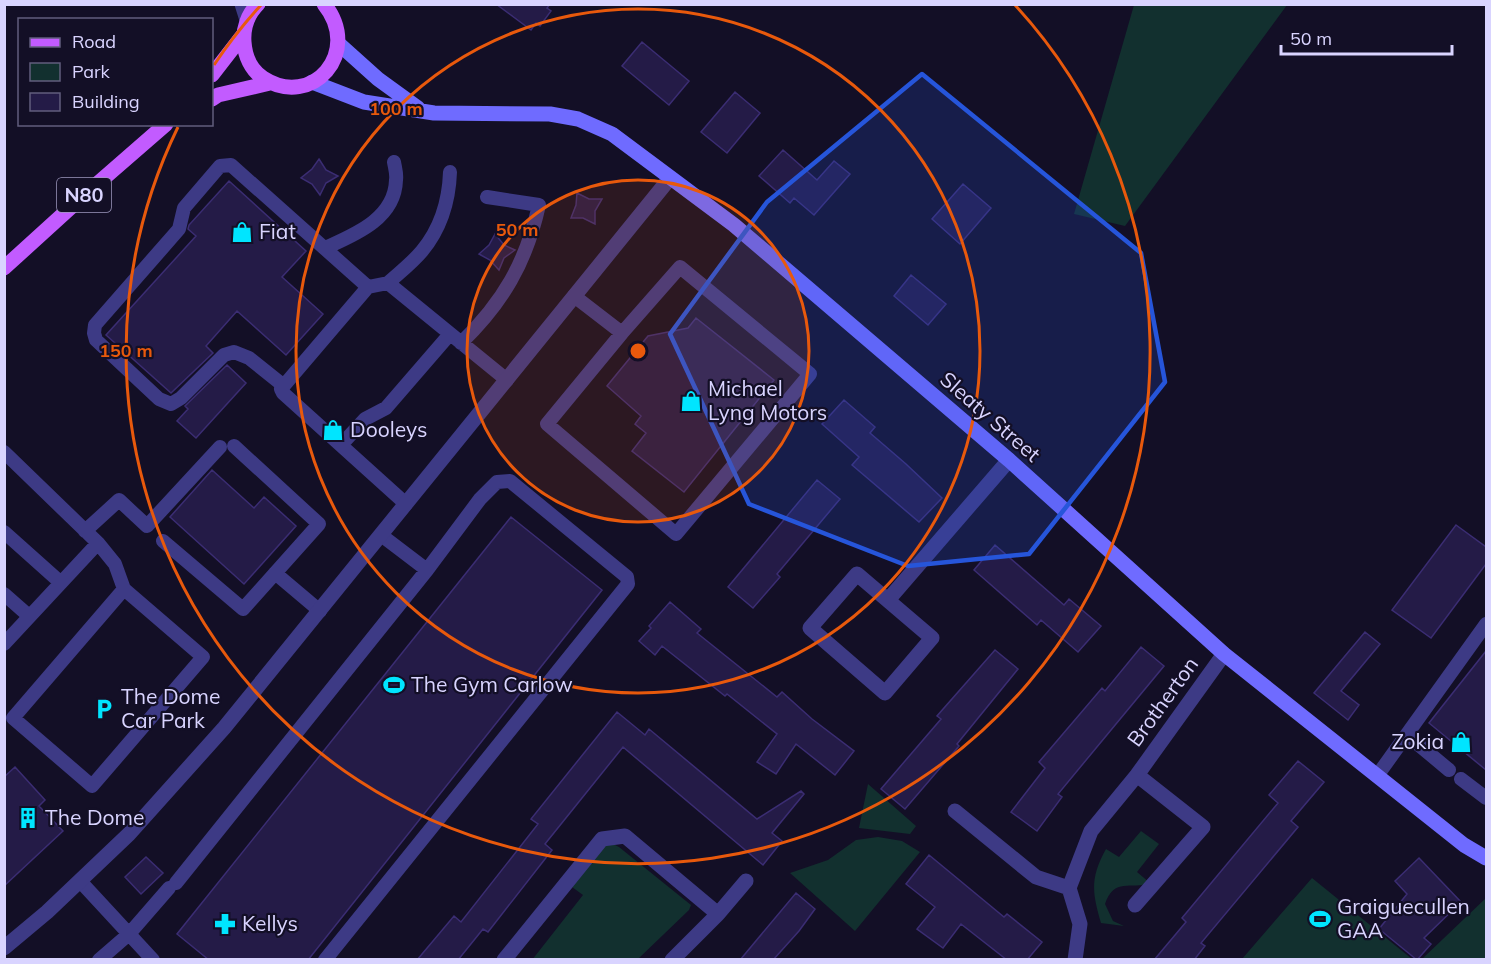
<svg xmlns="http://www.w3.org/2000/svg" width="1491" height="964" font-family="Mulish,sans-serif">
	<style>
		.green { fill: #12302f }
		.building { fill: #241b47; stroke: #3b2d73; stroke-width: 1.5 }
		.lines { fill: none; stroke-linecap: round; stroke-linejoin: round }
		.lane { stroke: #3d3a85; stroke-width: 14 }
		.street { stroke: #3d3a85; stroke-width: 15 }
		.secondary { stroke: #6f6bff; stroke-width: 15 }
		.primary { stroke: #c25bff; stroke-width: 15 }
		.marked { fill: #2655da; fill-opacity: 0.2; stroke: #2655da; stroke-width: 4.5; stroke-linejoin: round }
		.ring { fill: none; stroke: #e8590c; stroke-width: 3 }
		.labels { text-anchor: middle; stroke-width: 4.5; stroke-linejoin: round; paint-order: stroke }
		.shield { fill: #130f26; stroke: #9e99be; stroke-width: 1.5 }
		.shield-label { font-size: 20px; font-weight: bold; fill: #d9d4ff }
		.poi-label { font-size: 21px; fill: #d9d4ff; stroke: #130f26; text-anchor: start }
		.street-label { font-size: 21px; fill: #d9d4ff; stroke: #130f26 }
		.centre { fill: #e8590c; stroke: #130f26; stroke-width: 3 }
		.ring-label { font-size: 18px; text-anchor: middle; font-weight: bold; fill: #e8590c; stroke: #130f26; stroke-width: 4.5; stroke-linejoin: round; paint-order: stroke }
	</style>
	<rect width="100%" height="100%" fill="#130f26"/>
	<path class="green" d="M1134 5H1287L1125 226 1074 214Z
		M868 784 916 826 910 834 859 828Z
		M1141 831 1159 844 1137 872 1150 883C1131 890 1114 877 1105 904L1113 921 1124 926 1101 923C1092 892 1090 878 1106 849L1119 857Z
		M878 837 902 841 920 852 855 931 790 873 828 860 856 840Z
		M613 844 619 847 691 905 689 910 638 959 532 960 583 895 572 887 605 846Z
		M1312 878 1412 959H1242Z
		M1486 898V959H1422Z"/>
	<path class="building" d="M496 4H550L547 8 551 11 540 26 536 23 531 30Z
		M642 42 689 81 669 105 622 66Z
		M735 92 760 113 727 153 701 132Z
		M783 150 817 180 834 161 850 174 814 215 794 198 790 203 759 176Z
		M319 159 326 170 338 176 326 183 320 195 312 184 301 178 312 169Z
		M229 181 306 251 282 277 323 314 286 355 237 311 206 346 213 353 171 393 106 335 196 236 188 229 189 225Z
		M963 184 991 208 960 244 932 219Z
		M577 193 589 199H602L595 211V224L583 218H571L576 205Z
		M495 234 504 245 515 250 504 258 499 270 490 260 479 254 489 245Z
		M911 275 946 304 928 325 894 296Z
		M696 318 774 380 684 492 632 451 646 433 635 424 641 416 607 386 648 336 688 328Z
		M227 365 246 383 196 438 177 421 188 409 185 406Z
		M844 400 875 427 870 433 906 464 942 498 919 522 852 465 859 457 822 424Z
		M212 470 254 508 264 497 296 526 244 584 170 517Z
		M817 480 840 499 777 574 780 577 753 608 728 587Z
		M511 517 602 590 308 960H209L177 934Z
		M1456 525 1486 547V564L1431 638 1392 610Z
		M995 545 1064 605 1069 599 1101 626 1078 652 1041 620 1037 625 974 570Z
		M670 602 701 629 697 633 777 697 782 692 812 719 854 751 835 775 796 744 776 774 757 762 777 734 727 694 725 696 662 646 655 655 639 641 651 628 649 626Z
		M1365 632 1380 644 1341 691 1359 705 1348 720 1314 693Z
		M1141 647 1164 666 1058 794 1062 797 1037 831 1011 812 1045 768 1039 762 1102 688 1105 691Z
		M995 650 1018 669 957 744 959 746 905 809 881 789 941 719 937 716Z
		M1486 651V770L1429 723Z
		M617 712 645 735 649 729 757 819 801 791 804 794 772 833 782 841 763 865 623 747 545 844 552 850 488 932 483 929 458 960H417L454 916 461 922 538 824 531 819Z
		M1298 761 1324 782 1291 821 1298 827 1201 943 1205 946 1194 960H1154L1186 922 1182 918 1278 803 1269 795Z
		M15 767 45 800 39 806 63 831 4 886V777Z
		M929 855 1004 917 1007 914 1042 942 1027 960H1007L961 924 943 948 917 929 935 907 906 884Z
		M146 857 163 873 141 894 125 877Z
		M1419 858 1461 902 1424 938 1431 944 1417 960 1379 929 1407 894 1395 881Z
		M796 893 815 909 799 931 773 960H740Z"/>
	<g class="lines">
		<path class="lane" d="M325 248C354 235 395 219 396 180 397 174 395 168 394 162
			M388 283C399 273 412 263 422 251 441 228 449 201 450 172
			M368 287 281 389 283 393 406 504
			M574 296 622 333 680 267 810 374 676 534 547 424 622 333
			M461 343C503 302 526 263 539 205L487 197
			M284 386 249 358 234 352 224 355 181 398 171 404 159 399 96 340 94 333 95 325 179 229 184 208 220 166 231 165 368 287 388 283 507 380
			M341 445 365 419 386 408 450 334
			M4 452 98 543 115 564 124 589 203 657 92 786 13 718 124 589
			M85 531 119 500 147 526 220 447
			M4 532 60 582
			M381 535 427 570
			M163 541 243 609 319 524 234 446
			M275 573 320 611
			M4 594 29 616
			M4 644 98 543
			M1407 735 1449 770
			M1377 776 1486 624
			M1461 779 1486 798
			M80 881 129 934 169 888
			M176 883 427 570 480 499 497 482 510 481 627 577 628 584 325 960
			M99 960 129 934 153 960"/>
		<path class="street" d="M242 4 247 20
			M857 574 932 638 885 693 810 628Z
			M888 600 1009 460
			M955 811 1036 877 1069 888
			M1135 905 1203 827 1137 775
			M4 948 47 912 129 834 224 728 670 178
			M504 960 602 839 625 836 718 914
			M672 960 718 914 746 881
			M1075 960 1080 924 1069 888 1091 831 1137 775 1224 654"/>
		<path class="secondary" d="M339 44 378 79 418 108
			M312 82 364 102 434 113 550 114 578 119 612 134 734 225 1009 460 1224 654 1464 845 1486 858"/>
		<path class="primary" d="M258 4C248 14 243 28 244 42 245 56 251 70 263 78 312 110 363 52 324 4
			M212 75 243 35
			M212 99 218 95 270 83
			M4 268 81 198 166 124"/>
	</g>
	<path class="marked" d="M922 74 1141 253 1165 382 1029 554 908 566 749 504 670 334 767 202Z"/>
	<circle cx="638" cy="351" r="171" fill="#e8590c" fill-opacity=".12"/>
	<g class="ring">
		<circle cx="638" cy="351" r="171"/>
		<circle cx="638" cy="351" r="342"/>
		<path d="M214 65A512 512 0 0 1 261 5M1015 5A512 512 0 1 1 178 127"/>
	</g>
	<defs>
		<symbol id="shop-bare" viewBox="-9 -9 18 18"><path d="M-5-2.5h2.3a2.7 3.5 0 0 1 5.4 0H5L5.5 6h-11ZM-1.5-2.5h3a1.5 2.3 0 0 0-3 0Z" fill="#00e5ff" stroke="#130f26" stroke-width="2.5" paint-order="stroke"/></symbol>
		<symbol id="stadium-bare" viewBox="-9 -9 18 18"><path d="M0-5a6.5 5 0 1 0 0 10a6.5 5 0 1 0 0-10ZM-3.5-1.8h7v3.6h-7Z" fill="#00e5ff" stroke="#130f26" stroke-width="2.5" paint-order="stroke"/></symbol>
		<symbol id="parking-bare" viewBox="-9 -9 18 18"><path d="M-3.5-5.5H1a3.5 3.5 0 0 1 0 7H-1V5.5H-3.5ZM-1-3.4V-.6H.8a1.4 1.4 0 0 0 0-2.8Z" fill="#00e5ff" stroke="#130f26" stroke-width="2.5" paint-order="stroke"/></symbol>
		<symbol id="building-bare" viewBox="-9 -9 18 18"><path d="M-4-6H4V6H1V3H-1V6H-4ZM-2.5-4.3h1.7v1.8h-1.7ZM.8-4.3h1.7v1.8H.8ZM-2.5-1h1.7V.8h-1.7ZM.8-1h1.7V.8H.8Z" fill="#00e5ff" stroke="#130f26" stroke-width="2.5" paint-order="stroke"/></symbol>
		<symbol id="pharmacy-bare" viewBox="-9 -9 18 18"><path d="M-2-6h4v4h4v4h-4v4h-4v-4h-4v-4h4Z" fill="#00e5ff" stroke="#130f26" stroke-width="2.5" paint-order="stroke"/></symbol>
	</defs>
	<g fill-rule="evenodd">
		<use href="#shop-bare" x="227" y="217" width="30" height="30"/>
		<use href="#shop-bare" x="676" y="386" width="30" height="30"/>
		<use href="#shop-bare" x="318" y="415" width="30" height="30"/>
		<use href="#stadium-bare" x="379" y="670" width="30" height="30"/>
		<use href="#parking-bare" x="89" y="694" width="30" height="30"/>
		<use href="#shop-bare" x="1446" y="727" width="30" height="30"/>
		<use href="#building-bare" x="13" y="803" width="30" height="30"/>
		<use href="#stadium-bare" x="1305" y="904" width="30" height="30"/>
		<use href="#pharmacy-bare" x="210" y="909" width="30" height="30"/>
	</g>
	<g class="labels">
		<rect class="shield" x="57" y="178" width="54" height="34" rx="4.5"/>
		<g class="shield-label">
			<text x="84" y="202">N80</text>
		</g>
		<g class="poi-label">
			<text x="259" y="239">Fiat</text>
			<text x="708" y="396">Michael<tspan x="708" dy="24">Lyng Motors</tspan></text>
			<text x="350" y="437">Dooleys</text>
			<text x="411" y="692">The Gym Carlow</text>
			<text x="121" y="704">The Dome<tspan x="121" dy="24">Car Park</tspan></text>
			<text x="1444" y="749" text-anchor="end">Zokia</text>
			<text x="45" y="825">The Dome</text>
			<text x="1337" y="914">Graiguecullen<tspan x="1337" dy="24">GAA</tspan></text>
			<text x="242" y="931">Kellys</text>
		</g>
		<g class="street-label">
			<text transform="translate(990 417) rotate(41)" y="7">Sleaty Street</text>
			<text transform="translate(1163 702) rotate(-54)" y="7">Brotherton</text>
		</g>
	</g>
	<circle cx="638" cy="351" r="9" class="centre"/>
	<g class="ring-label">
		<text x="396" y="115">100 m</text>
		<text x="517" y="236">50 m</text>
		<text x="126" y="357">150 m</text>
	</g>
	<rect width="1491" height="964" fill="none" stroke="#d9d4ff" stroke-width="12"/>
	<rect x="18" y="18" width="195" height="108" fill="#130f26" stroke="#625e7d" stroke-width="1.5"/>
	<rect x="30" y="38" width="30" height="9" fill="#c25bff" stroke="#625e7d" stroke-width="1.5"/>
	<text x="72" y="48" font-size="18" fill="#d9d4ff">Road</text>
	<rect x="30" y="63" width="30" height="18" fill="#12302f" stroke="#625e7d" stroke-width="1.5"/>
	<text x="72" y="78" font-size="18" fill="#d9d4ff">Park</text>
	<rect x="30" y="93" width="30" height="18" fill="#241b47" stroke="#625e7d" stroke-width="1.5"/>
	<text x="72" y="108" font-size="18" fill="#d9d4ff">Building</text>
	<path d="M1281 45v9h171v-9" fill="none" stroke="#d9d4ff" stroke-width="3"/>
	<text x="1290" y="45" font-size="18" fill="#d9d4ff" stroke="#130f26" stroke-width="4.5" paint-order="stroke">50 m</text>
</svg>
